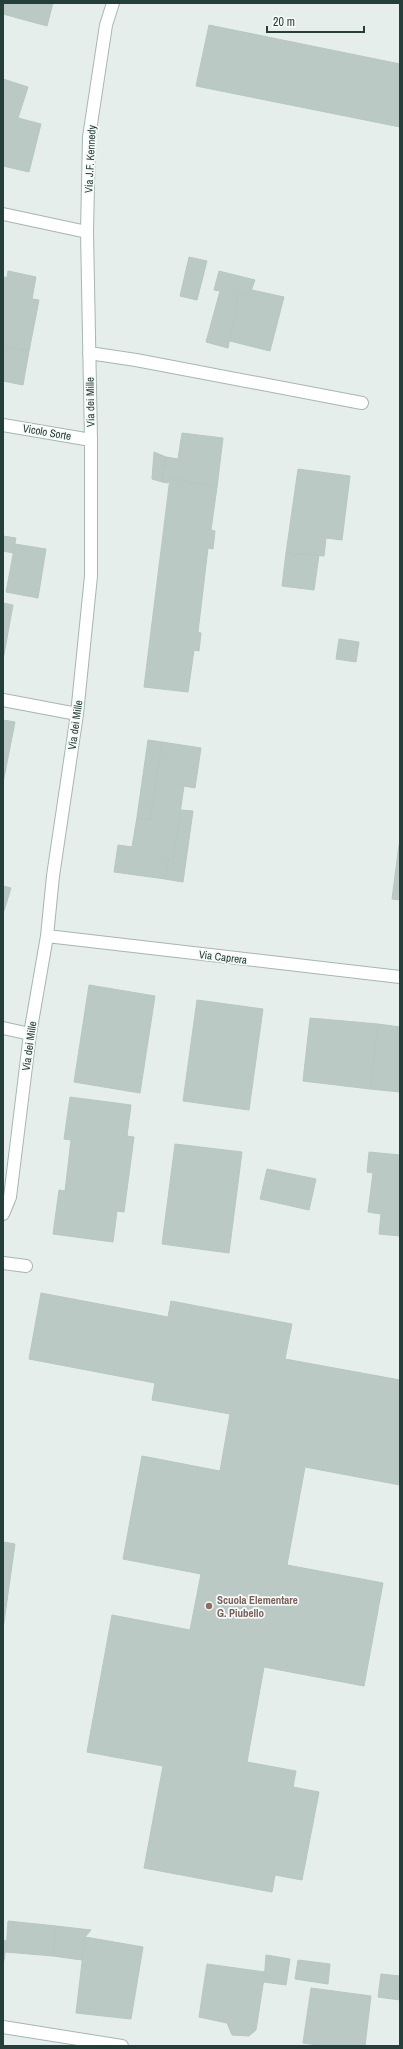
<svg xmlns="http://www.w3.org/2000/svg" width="403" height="2049" font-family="'Archivo Narrow',sans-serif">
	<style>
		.building { fill: #bac9c3; stroke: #b7c7c1 }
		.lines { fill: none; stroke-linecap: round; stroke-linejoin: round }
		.minor-casing { stroke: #a7b6b1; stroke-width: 14 }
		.minor { stroke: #fff; stroke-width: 12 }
		.education-dot { fill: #8d6e63; stroke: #f6faf8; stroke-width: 1.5 }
		.labels { text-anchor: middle; stroke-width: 3.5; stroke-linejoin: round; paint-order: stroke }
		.street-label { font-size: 11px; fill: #243f39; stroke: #f6faf8 }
		.education-label { font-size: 11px; font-weight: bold; fill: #785e54; stroke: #f6faf8; text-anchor: start }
	</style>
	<rect width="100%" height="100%" fill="#e5eeea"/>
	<path class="building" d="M3 3H53L47 26 3 14Z
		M209 25 400 64V127L196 86Z
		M3 79 28 87 18 118 41 124 29 172 3 166Z
		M189 257 207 261 197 300 180 296Z
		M8 271 36 277 32 299 39 300 29 351 3 347V277L7 278Z
		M219 271 255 280 249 296 238 295 228 348 206 342 220 291 214 290Z
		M252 290 284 297 270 351 230 341 238 295 249 296Z
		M3 347 29 351 23 385 3 381Z
		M182 433 223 438 217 487 170 478 168 483 162 482 166 457 178 459Z
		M154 452 166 457 162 482 152 479Z
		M298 469 350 476 342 540 326 538 324 556 286 553Z
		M170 478 217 487 211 530 215 531 213 549 208 548 198 632 201 633 199 651 194 650 188 692 144 687Z
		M3 536 16 538 13 553 3 551Z
		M15 544 46 549 38 598 6 592Z
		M286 553 319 555 314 590 282 586Z
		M3 603 13 605 3 660Z
		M339 639 359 642 356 662 336 659Z
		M3 720 15 722 3 783Z
		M148 740 162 742 150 820 137 817Z
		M162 742 201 748 195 788 184 786 173 860 168 859 165 879 114 872 118 845 132 847 137 817 150 820Z
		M181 810 193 811 183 882 165 879 168 859 173 860Z
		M399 845H400V900L392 899Z
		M3 886 11 888 4 911 3 910Z
		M89 985 155 996 140 1093 74 1082Z
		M197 1000 263 1009 249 1110 183 1101Z
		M310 1018 378 1024 370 1089 303 1081Z
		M378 1024 400 1027V1092L370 1089Z
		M70 1097 131 1105 127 1136 134 1137 124 1212 117 1211 113 1242 53 1234 59 1190 65 1191 71 1140 64 1139Z
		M175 1144 242 1152 229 1253 162 1244Z
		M369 1152 400 1155V1236L379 1234 381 1214 368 1212 373 1173 367 1172Z
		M267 1169 316 1179 309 1210 260 1199Z
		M41 1293 168 1317 171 1301 292 1324 285 1359 400 1380V1485L305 1467 287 1565 383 1583 364 1686 264 1667 247 1762 296 1771 293 1787 319 1792 302 1880 275 1875 272 1892 144 1868 163 1766 87 1752 112 1615 190 1630 201 1574 123 1559 142 1456 220 1471 230 1414 152 1400 155 1383 29 1359Z
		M3 1542 15 1544 3 1629Z
		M8 1921 56 1926 53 1956 6 1952Z
		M56 1926 91 1930 85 1937 82 1960 53 1956Z
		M85 1937 143 1947 131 2019 76 2013Z
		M3 1940 7 1941 3 1966Z
		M266 1955 290 1959 286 1985 264 1982Z
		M298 1960 330 1964 328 1984 295 1979Z
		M207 1964 265 1972 256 2030 249 2036 232 2035 227 2023 199 2017Z
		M381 1974 400 1976V2000L378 1997Z
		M311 1988 371 1996 365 2046H323L303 2043Z"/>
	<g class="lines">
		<defs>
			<path id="minor" d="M3 214 87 232 89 137 106 25 113 3
				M89 353 136 360 362 403
				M3 425 91 440
				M3 700 77 714
				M47 936 400 977
				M3 1028 30 1034
				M3 1214 10 1197 30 1034 47 936 53 876 77 714 91 576V440L87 232
				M3 1263 26 1266
				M3 2027 122 2046"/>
		</defs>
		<use href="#minor" class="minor-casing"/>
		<use href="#minor" class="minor"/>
	</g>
	<circle class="education-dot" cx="209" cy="1606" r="4"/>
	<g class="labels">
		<g class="street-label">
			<text transform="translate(90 159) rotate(-87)" y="4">Via J.F. Kennedy</text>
			<text transform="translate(90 402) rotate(-91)" y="4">Via dei Mille</text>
			<text transform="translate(47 432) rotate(10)" y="4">Vicolo Sorte</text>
			<text transform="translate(75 725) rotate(-82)" y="4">Via dei Mille</text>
			<text transform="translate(223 957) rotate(7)" y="4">Via Caprera</text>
			<text transform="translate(29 1046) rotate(-82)" y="4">Via dei Mille</text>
		</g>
		<g class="education-label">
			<text x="217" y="1604">Scuola Elementare<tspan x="217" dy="13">G. Piubello</tspan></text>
		</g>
	</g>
	<rect width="403" height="2049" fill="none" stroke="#243f39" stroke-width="8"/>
	<path d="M267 26v6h97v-6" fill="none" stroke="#243f39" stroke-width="2"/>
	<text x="273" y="26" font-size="12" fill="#243f39" stroke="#f6faf8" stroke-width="3" paint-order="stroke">20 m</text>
</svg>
